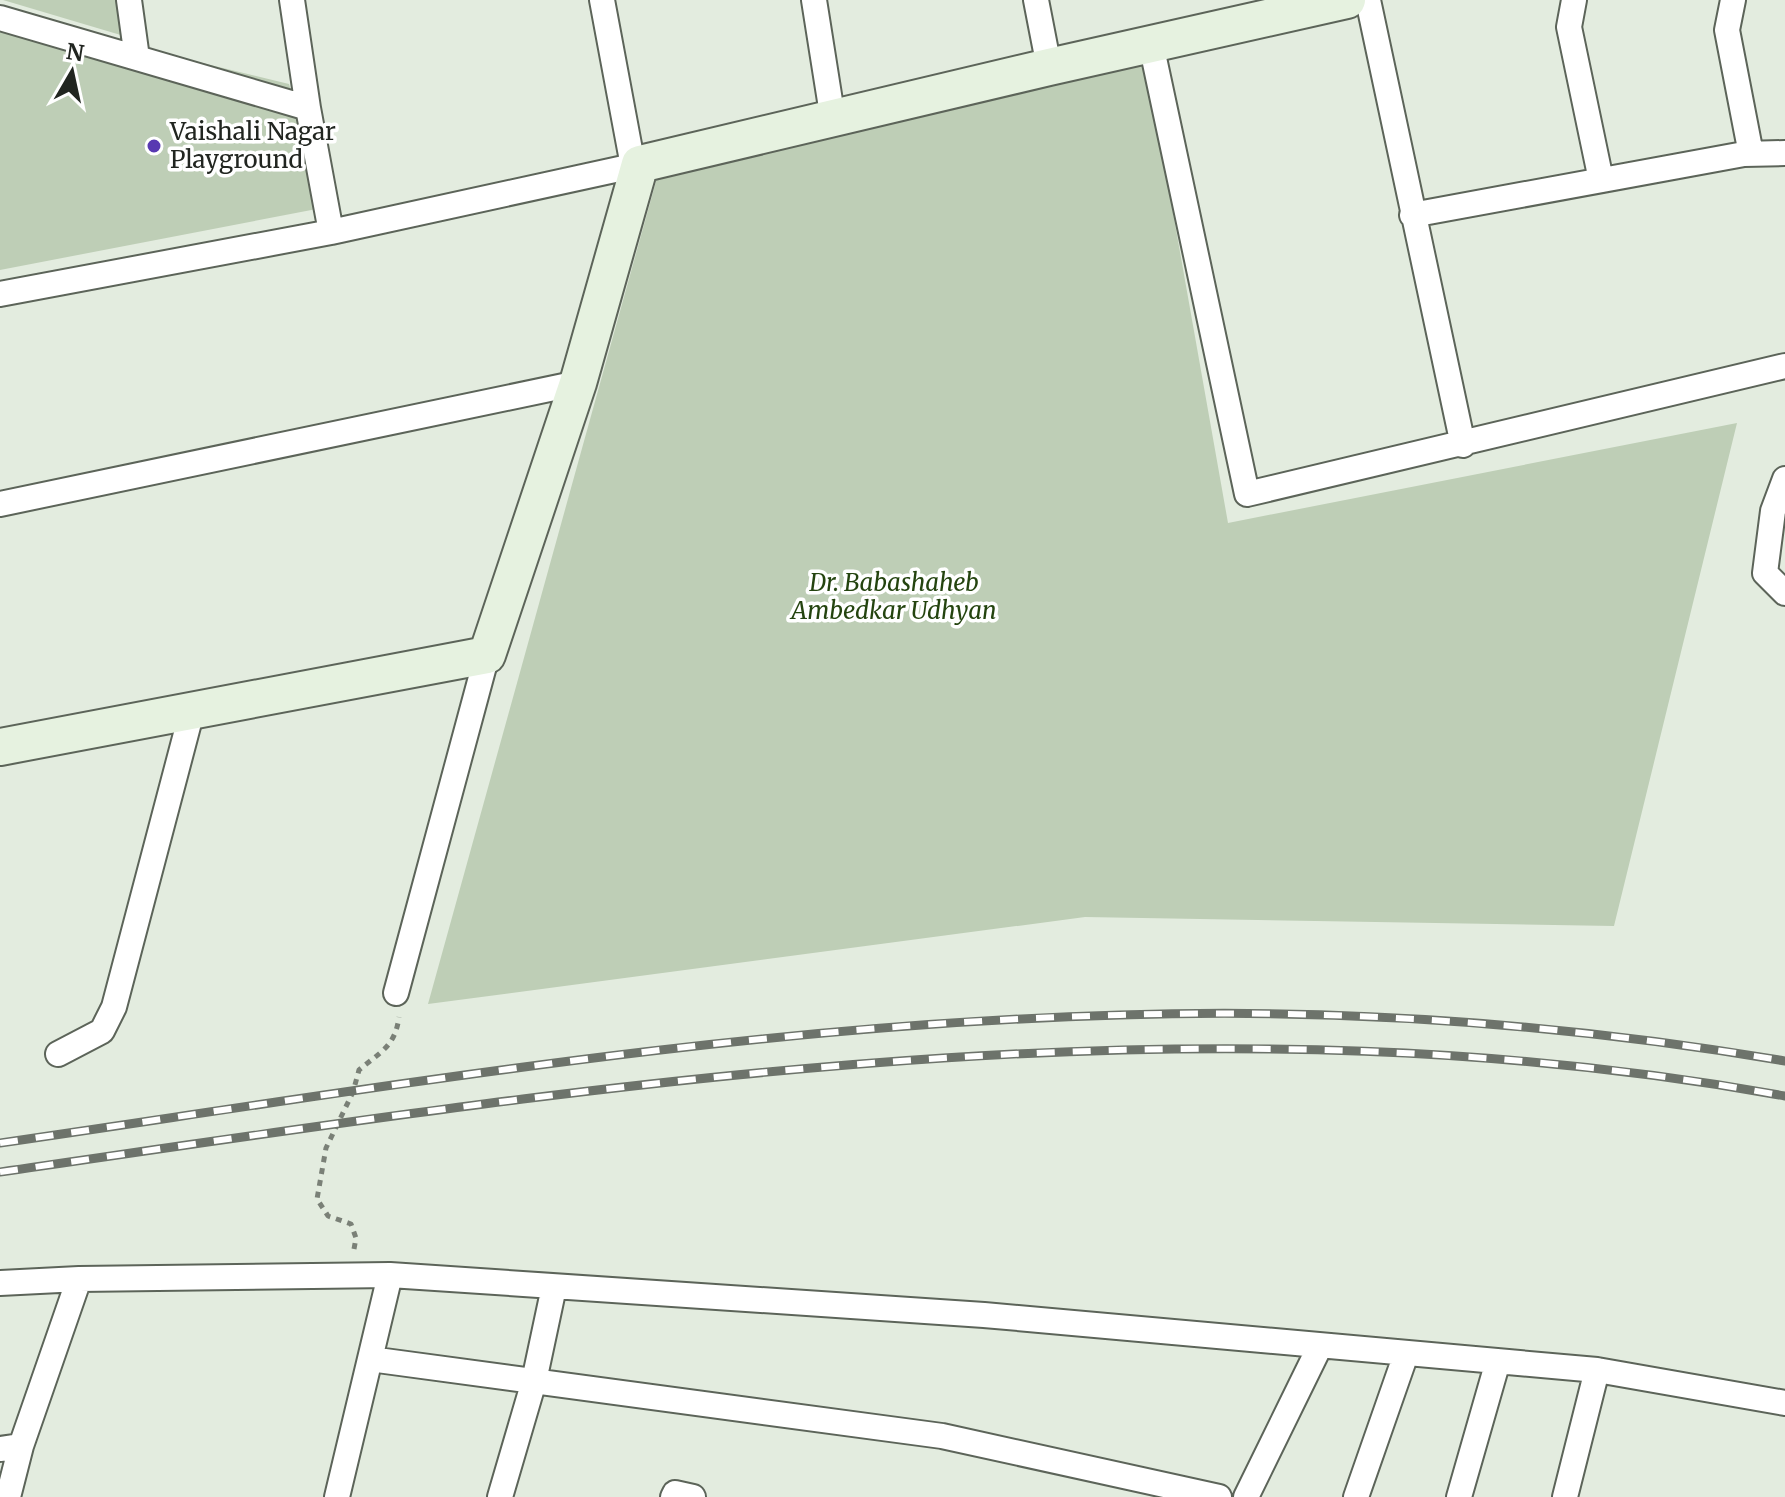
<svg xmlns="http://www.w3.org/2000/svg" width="1785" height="1497" font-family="Merriweather,serif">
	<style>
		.green { fill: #beceb6 }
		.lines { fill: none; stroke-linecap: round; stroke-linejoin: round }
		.street-casing { stroke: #5c6459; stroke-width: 28 }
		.secondary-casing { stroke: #5c6459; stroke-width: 40 }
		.path { stroke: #7a8077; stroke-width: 5; stroke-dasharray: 6 6; stroke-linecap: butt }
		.street { stroke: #fff; stroke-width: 24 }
		.secondary { stroke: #e6f2e0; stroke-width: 36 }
		.rail-casing { stroke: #6d736b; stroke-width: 9 }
		.rail { stroke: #fff; stroke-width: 6; stroke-dasharray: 18; stroke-linecap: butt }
		.poi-dot { fill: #5839b1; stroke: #fff; stroke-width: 3 }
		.labels { text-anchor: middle; stroke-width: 7; stroke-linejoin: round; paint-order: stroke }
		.poi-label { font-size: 24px; fill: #212520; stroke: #fff; text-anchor: start }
		.park-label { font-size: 24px; font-style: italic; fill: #24440f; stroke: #fff }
	</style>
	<rect width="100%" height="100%" fill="#e3ecdf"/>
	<path class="green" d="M3 0H118L124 36Z
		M0 14 289 84 327 207 0 270Z
		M1146 60 1228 523 1737 423 1614 926 1085 917 428 1004 660 167Z"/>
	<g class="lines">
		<defs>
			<path id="street" d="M129 0 137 58
				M292 0 308 108
				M602 0 633 166 640 164
				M814 0 833 120
				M1036 0 1049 67
				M1368 0 1463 445
				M1574 0 1569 27 1601 180
				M1733 0 1727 30 1751 154
				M0 18 308 108 331 232 633 166
				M1151 44 1247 494 1785 366
				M1412 215 1744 154 1785 153
				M0 294 331 232
				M1785 479 1773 511 1765 573 1785 593
				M0 504 578 383
				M396 993 487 655
				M58 1054 102 1031 114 1007 192 711
				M390 1275 984 1315 1597 1370 1785 1403
				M0 1283 79 1279
				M370 1359 942 1436 1219 1497
				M0 1449 21 1446 79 1279 390 1275 337 1497
				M8 1497 21 1446
				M500 1497 534 1381 554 1287
				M673 1497 675 1493 693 1497
				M1246 1497 1320 1346
				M1356 1497 1406 1354
				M1459 1497 1498 1361
				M1565 1497 1597 1370"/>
			<path id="secondary" d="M0 747 487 655 578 383 640 164 1049 67 1347 0"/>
		</defs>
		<use href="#street" class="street-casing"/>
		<use href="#secondary" class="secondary-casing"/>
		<path class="path" d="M354 1249 356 1238 351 1224 328 1216 317 1199 326 1148 353 1092 359 1070C380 1052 395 1047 399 1017"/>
		<use href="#street" class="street"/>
		<use href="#secondary" class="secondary"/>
		<defs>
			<path id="rail" d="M0 1143C372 1089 744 1025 1120 1015 1341 1008 1567 1024 1785 1061
				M0 1172C591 1087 1190 988 1785 1096"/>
		</defs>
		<use href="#rail" class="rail-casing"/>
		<use href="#rail" class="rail"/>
	</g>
	<circle class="poi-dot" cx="154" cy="146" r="8"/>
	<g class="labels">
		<g class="poi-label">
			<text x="170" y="140">Vaishali Nagar<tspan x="170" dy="28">Playground</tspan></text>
		</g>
		<g class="park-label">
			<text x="894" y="591">Dr. Babashaheb<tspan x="894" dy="28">Ambedkar Udhyan</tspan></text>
		</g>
	</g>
	<g transform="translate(72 72) rotate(9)" stroke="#ffffff" stroke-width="6" paint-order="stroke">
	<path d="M0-6L14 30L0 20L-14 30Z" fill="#212520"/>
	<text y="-12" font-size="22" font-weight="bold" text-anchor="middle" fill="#212520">N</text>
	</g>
</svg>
